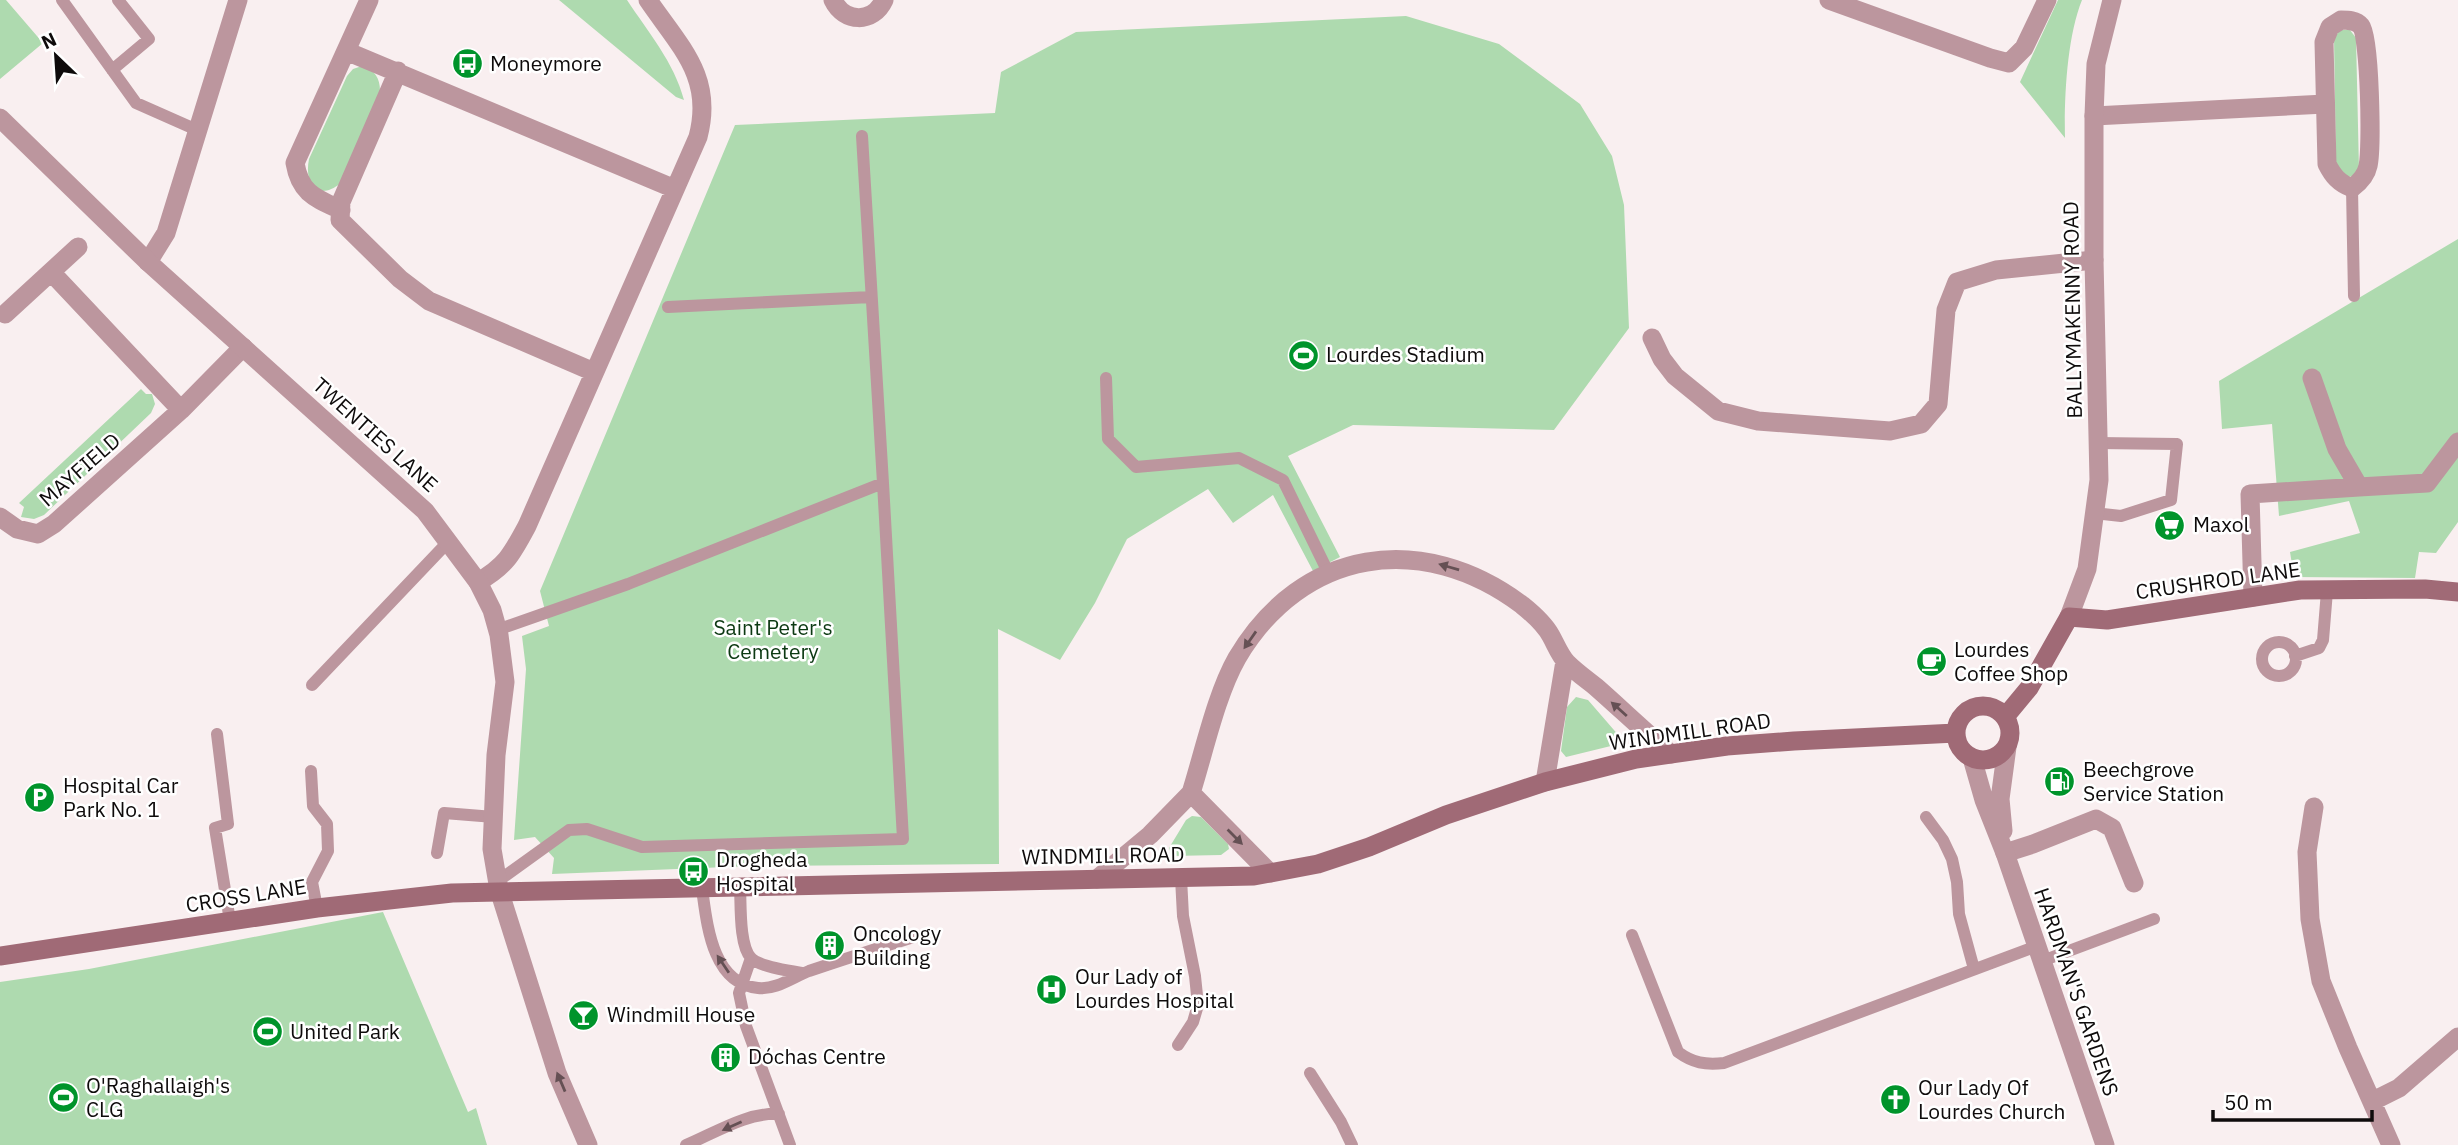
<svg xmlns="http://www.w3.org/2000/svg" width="2458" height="1145" font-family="'IBM Plex Sans',sans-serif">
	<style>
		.green { fill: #aedaaf }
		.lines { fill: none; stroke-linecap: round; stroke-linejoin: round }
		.service { stroke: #bc969e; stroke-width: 12 }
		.minor { stroke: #bc969e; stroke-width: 19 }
		.tertiary { stroke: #bc969e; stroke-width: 19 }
		.secondary { stroke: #a06a76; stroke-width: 19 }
		.oneway { fill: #655054 }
		.labels { text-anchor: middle; stroke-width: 5; stroke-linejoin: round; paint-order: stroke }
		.poi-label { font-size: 21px; fill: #0e0b0b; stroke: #fff; text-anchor: start }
		.street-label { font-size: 21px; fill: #0e0b0b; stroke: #fff }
		.park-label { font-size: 21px; fill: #0c3912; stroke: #fff }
	</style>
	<rect width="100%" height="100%" fill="#f9eff0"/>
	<path class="green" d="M0 0H6L43 43 0 79Z
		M559 0H627C648 32 674 62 684 100L676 97Z
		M2058 0H2082C2067 37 2064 98 2065 138L2020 82Z
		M1406 16 1499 44 1580 104 1612 156 1624 205 1629 328 1554 430 1353 425 1288 456 1340 557 1313 571 1273 495 1233 523 1208 489 1127 539 1095 603 1060 660 998 629 999 864 752 866 552 874 554 858 535 837 514 840 526 669 522 636 549 626 540 591 735 125 995 113 1001 72 1076 32Z
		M2340 30H2350L2356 38 2359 170 2354 176 2348 177 2336 165 2334 38Z
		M362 66C375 70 380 78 380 91L341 183C317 202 304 184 309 159L347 76 353 69Z
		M2458 239V522L2436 553 2419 552 2415 578 2294 577 2290 552 2360 533 2349 501 2279 516 2272 424 2222 429 2219 381Z
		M141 389 146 394H152L155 404 151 413 44 515 34 519 21 517 24 507 19 503Z
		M1576 697 1588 700 1620 737 1621 741 1619 744 1566 757 1561 751 1567 707Z
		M1192 816 1201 817 1228 844 1229 849 1221 855 1172 856 1169 848 1186 820Z
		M383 912 468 1112 476 1108 487 1145H0V982L89 969Z"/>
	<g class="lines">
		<path class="service" d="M62 0 136 103 197 130
			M112 70 149 39 118 0
			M862 136 883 483
			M2352 188 2354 296
			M668 307 871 297
			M1106 378 1108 439 1136 467 1239 458 1283 480 1328 572
			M2094 513 2121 516 2171 500 2177 444 2098 443
			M497 630 628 584 883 483 903 839 642 847 587 829 569 830 498 881
			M2262 659a17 17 0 1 1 34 0a17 17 0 1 1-34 0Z
			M2295 656 2319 648 2323 640 2327 591
			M312 685 449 541
			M217 734 228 824 215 828 230 921
			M311 771 313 806 327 824 328 851 312 882 317 908
			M1926 817 1943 840 1952 859 1957 882 1959 914 1974 969
			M437 853 444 813 494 817
			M740 887C741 905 739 945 751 958 760 967 790 971 803 973
			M702 889C707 924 712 984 758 988 776 990 793 977 809 971 845 959 881 947 917 936
			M1632 935 1678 1052C1693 1063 1705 1065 1724 1063L2037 946
			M751 958 739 993 746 1026 790 1145
			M2042 961 2154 919
			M1178 1045 1193 1022 1198 1005 1195 976 1183 916 1181 878
			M1310 1073 1341 1122 1352 1145
			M686 1145C715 1133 747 1112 779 1114"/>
		<path class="minor" d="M833 0C844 23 873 24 884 0
			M1829 0 1990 58 2009 63 2024 48 2047 0
			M2341 20C2348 20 2356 20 2361 26 2370 37 2372 149 2368 166 2366 176 2360 182 2352 188 2339 183 2333 176 2327 164L2324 42 2330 27Z
			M346 51 675 189
			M398 71 341 202 340 220 400 279 429 301 594 372
			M2094 116 2325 104
			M341 210C315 198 300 193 295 163L369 0
			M148 262 166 233 238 0
			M52 273 181 410
			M5 314 78 247
			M1652 338 1662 359 1675 376 1718 411 1758 421 1890 431 1921 424 1938 404 1946 310 1957 282 1996 270 2094 260
			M2359 487 2427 483 2458 442
			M0 517 17 529 38 534 54 524 181 410 243 347
			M478 582C506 566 512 554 527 526L698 137C714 77 680 47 648 0
			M2253 597 2250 494 2359 487 2337 449 2312 378
			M1545 782 1565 661
			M2314 807 2307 852 2310 919 2321 981 2348 1048 2391 1145
			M2005 853 2033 844 2096 819 2112 828 2134 883
			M1270 873 1191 793C1204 752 1216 695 1237 658 1302 548 1422 530 1522 605 1532 613 1545 625 1551 636 1556 645 1560 656 1567 663 1576 672 1586 679 1596 687 1621 709 1645 732 1671 754
			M1097 879 1150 835 1191 793
			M2373 1101 2399 1088 2458 1037"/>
		<path class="tertiary" d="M0 118 148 262 425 511 478 582 492 610 499 635 505 682 496 755 492 849 499 890 557 1073 588 1145
			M2069 617 2087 569 2099 480 2094 260V116L2096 64 2112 0
			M1972 758 1984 800 2005 853 2105 1145
			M2003 831 2000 799 2007 747"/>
		<path class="secondary" d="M1956 733a27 27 0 1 1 54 0a27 27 0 1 1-54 0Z
			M2005 717 2029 688 2069 617 2107 620 2300 590 2425 589 2458 592
			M0 956 317 908 452 893 1254 876 1318 864 1369 847 1446 815 1545 782 1636 759 1727 746 1794 741 1956 733"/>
	</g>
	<defs><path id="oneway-solid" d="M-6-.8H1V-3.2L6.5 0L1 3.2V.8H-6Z" transform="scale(1.75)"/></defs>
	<g class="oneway">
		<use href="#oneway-solid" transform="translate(1449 567) rotate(-164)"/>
		<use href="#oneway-solid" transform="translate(1250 640) rotate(125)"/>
		<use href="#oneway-solid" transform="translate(1619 709) rotate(-138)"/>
		<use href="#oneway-solid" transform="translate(1235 837) rotate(45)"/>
		<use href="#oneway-solid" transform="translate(723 964) rotate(-124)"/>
		<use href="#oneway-solid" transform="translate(561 1082) rotate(-113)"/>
		<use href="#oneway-solid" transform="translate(732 1126) rotate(156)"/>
	</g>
	<defs>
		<symbol id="bus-disc" viewBox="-11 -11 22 22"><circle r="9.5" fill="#00942b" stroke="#fff"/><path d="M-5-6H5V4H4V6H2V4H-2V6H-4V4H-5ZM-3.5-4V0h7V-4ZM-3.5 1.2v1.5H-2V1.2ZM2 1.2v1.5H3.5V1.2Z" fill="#fff"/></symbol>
		<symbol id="stadium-disc" viewBox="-11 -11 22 22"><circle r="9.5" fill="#00942b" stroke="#fff"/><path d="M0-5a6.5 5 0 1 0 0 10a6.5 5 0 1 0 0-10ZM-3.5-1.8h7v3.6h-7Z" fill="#fff"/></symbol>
		<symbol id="supermarket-disc" viewBox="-11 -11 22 22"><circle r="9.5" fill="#00942b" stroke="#fff"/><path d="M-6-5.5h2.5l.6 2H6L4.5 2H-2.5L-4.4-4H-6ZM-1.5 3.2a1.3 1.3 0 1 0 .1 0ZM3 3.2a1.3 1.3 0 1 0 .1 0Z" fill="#fff"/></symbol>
		<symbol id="cafe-disc" viewBox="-11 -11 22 22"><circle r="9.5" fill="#00942b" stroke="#fff"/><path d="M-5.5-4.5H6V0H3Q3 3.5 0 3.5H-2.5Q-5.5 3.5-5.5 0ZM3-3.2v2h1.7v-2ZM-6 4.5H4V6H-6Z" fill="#fff"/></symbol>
		<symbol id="fuel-disc" viewBox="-11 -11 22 22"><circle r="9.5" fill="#00942b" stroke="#fff"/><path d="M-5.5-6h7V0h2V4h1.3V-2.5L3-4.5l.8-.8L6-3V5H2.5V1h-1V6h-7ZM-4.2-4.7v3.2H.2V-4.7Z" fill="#fff"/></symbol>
		<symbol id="parking-disc" viewBox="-11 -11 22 22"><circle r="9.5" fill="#00942b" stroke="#fff"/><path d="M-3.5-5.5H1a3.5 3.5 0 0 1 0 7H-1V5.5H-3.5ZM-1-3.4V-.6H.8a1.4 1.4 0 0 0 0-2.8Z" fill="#fff"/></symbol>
		<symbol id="building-disc" viewBox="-11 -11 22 22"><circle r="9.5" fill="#00942b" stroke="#fff"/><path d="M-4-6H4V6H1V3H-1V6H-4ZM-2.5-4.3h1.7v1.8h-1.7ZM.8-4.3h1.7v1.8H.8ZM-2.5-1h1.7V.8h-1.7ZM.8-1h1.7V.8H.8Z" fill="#fff"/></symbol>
		<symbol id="hospital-disc" viewBox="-11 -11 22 22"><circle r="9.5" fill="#00942b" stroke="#fff"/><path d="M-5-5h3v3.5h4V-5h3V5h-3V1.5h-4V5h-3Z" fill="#fff"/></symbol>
		<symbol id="bar-disc" viewBox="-11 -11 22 22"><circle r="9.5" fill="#00942b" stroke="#fff"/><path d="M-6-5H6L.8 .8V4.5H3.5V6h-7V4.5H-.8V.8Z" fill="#fff"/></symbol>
		<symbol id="church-disc" viewBox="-11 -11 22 22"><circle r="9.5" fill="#00942b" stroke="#fff"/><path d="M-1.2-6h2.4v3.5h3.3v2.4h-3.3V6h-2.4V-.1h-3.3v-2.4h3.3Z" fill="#fff"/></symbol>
	</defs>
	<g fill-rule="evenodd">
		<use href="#bus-disc" x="450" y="46" width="35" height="35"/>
		<use href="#stadium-disc" x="1286" y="338" width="35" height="35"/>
		<use href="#supermarket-disc" x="2152" y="508" width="35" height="35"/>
		<use href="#cafe-disc" x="1914" y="644" width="35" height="35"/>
		<use href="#fuel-disc" x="2042" y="764" width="35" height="35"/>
		<use href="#parking-disc" x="22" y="780" width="35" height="35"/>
		<use href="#bus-disc" x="676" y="854" width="35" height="35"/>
		<use href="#building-disc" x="812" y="928" width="35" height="35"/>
		<use href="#hospital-disc" x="1034" y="972" width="35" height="35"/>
		<use href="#bar-disc" x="566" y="998" width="35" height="35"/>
		<use href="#stadium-disc" x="250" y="1014" width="35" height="35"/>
		<use href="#building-disc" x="708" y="1040" width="35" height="35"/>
		<use href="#stadium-disc" x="46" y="1080" width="35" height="35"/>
		<use href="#church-disc" x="1878" y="1082" width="35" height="35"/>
	</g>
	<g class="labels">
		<g class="poi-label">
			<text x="490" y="71">Moneymore</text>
			<text x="1326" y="362">Lourdes Stadium</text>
			<text x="2193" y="532">Maxol</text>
			<text x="1954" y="657">Lourdes<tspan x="1954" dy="24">Coffee Shop</tspan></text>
			<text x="2083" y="777">Beechgrove<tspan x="2083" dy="24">Service Station</tspan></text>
			<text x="63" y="793">Hospital Car<tspan x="63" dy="24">Park No. 1</tspan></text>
			<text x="716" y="867">Drogheda<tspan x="716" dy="24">Hospital</tspan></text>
			<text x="853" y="941">Oncology<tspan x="853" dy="24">Building</tspan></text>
			<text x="1075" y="984">Our Lady of<tspan x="1075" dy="24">Lourdes Hospital</tspan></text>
			<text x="607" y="1022">Windmill House</text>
			<text x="290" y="1039">United Park</text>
			<text x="748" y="1064">Dóchas Centre</text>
			<text x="86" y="1093">O'Raghallaigh's<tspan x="86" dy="24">CLG</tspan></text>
			<text x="1918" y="1095">Our Lady Of<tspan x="1918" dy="24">Lourdes Church</tspan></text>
		</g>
		<g class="street-label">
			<text transform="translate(2073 310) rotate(-91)" y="7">BALLYMAKENNY ROAD</text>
			<text transform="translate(375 435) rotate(42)" y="7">TWENTIES LANE</text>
			<text transform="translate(80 470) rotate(-41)" y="7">MAYFIELD</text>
			<text transform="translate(2218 581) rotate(-8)" y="7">CRUSHROD LANE</text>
			<text transform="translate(1690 732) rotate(-8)" y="7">WINDMILL ROAD</text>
			<text transform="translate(1103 856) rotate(-1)" y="7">WINDMILL ROAD</text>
			<text transform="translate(246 896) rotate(-9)" y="7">CROSS LANE</text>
			<text transform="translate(2076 992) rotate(71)" y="7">HARDMAN'S GARDENS</text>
		</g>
		<g class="park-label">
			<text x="773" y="635">Saint Peter's<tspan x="773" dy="24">Cemetery</tspan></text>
		</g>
	</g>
	<g transform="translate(56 56) rotate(335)" stroke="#ffffff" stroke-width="5" paint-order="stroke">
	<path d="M0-5L12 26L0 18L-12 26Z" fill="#0e0b0b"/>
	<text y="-10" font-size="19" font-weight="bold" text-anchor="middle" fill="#0e0b0b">N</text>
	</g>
	<path d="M2213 1110v10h159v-10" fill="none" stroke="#0e0b0b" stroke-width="3.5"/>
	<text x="2224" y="1110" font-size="21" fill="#0e0b0b" stroke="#ffffff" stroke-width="5" paint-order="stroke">50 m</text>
</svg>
